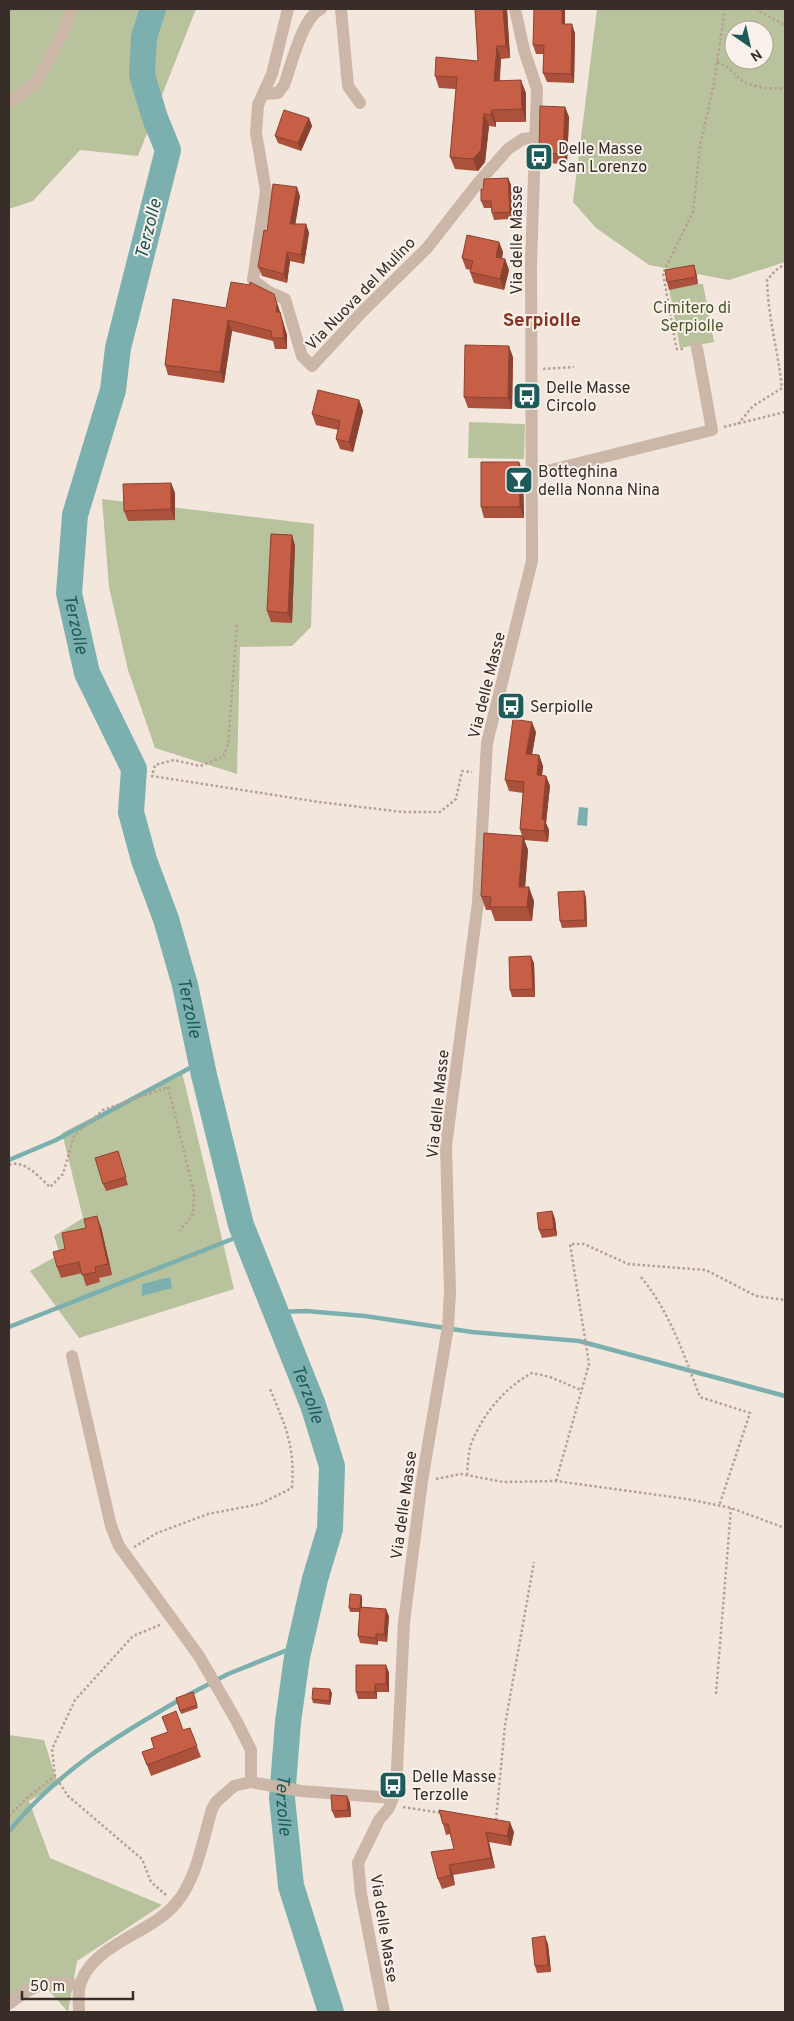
<svg xmlns="http://www.w3.org/2000/svg" width="794" height="2021" font-family="Overpass,sans-serif">
	<style>
		.green { fill: #b8c29c; fill-rule: evenodd }
		.water { fill: #7bb0af }
		.lines { fill: none; stroke-linecap: round; stroke-linejoin: round }
		.stream { stroke: #7bb0af; stroke-width: 4.5 }
		.river { stroke: #7bb0af; stroke-width: 26 }
		.path { stroke: #b7a093; stroke-width: 2.5; stroke-dasharray: 2.5 2.5; stroke-linecap: butt }
		.minor { stroke: #cbb6a8; stroke-width: 12 }
		.wall { fill: #ab513c }
		.shaded-wall { fill: #8b4231 }
		.building { fill: #c75e46; stroke: #8b4231 }
		.labels { text-anchor: middle; stroke-width: 4; stroke-linejoin: round; paint-order: stroke }
		.poi-label { font-size: 16px; fill: #382d29; stroke: #faf1ea; text-anchor: start }
		.street-label { font-size: 16px; fill: #382d29; stroke: #faf1ea }
		.park-label { font-size: 16px; fill: #4a572c; stroke: #faf1ea }
		.water-label { font-size: 18px; font-style: italic; fill: #1d5a5a; stroke: #faf1ea }
		.quarter-label { font-size: 19px; font-weight: bold; fill: #883321; stroke: #faf1ea }
	</style>
	<rect width="100%" height="100%" fill="#f3e7dd"/>
	<path class="green" d="M9 9H196L138 156 80 150 33 201 9 209Z
		M597 9H785V262L729 280 697 274 698 284H703L714 342 680 348 667 277 690 273 649 265 596 228 573 202ZM734 30H764V60H734Z
		M469 422 525 424 524 459 468 458Z
		M102 499 314 524 311 627 292 646 240 647 237 774 155 748 128 670 109 587Z
		M182 1072 234 1289 79 1338 30 1271 60 1254 54 1236 83 1218 62 1133Z
		M9 1735 44 1740 58 1785 29 1801 50 1858 162 1905 77 1961 68 2012 37 1977 9 2000Z"/>
	<path class="water" d="M579 807 588 808 587 826 577 825Z
		M170 1277 172 1288 142 1296V1284Z"/>
	<g class="lines">
		<path class="stream" d="M9 1160 56 1140 201 1062
			M277 1312 306 1311 365 1316 472 1332 579 1341 785 1396
			M9 1327 245 1234
			M188 1695 228 1674 300 1645
			M9 1831C60 1770 113 1738 181 1699"/>
		<path class="river" id="s1" d="M153 9 144 37 142 75 155 118 168 150 118 348 113 390 75 515 69 593 87 673 134 769 131 812 144 860 166 919 185 985 204 1075 241 1225 313 1405 332 1466 330 1529 315 1579 297 1657 288 1722 282 1798 291 1886 331 2012"/>
		<path class="path" d="M755 9 785 25
			M717 62C728 66 731 71 739 78 747 87 774 90 785 88
			M683 349H677L676 346 663 273 693 212 700 146 714 83 725 9
			M543 369 574 367
			M738 424 753 406 782 388C778 351 768 317 767 280L776 270 785 264
			M724 427 785 412
			M237 625 228 745 223 757 200 766 174 760 155 765 152 776 319 802 403 812H440L456 799 462 771 472 772
			M9 1165C24 1159 39 1177 50 1187L63 1174 74 1136 103 1110 168 1087 194 1192 193 1214 180 1231
			M641 1277C670 1312 684 1355 700 1397L750 1413 719 1506
			M467 1475C468 1465 468 1453 471 1444 483 1414 504 1388 532 1373L550 1377 581 1390
			M436 1479 461 1474 503 1482 556 1481 687 1499 731 1508 785 1528
			M556 1481 589 1364 570 1244H584L628 1264 706 1270 756 1296 785 1300
			M134 1547 157 1533 208 1514 260 1504 292 1488C295 1446 286 1427 270 1389
			M160 1625 133 1636 75 1700 52 1749 55 1776 68 1796 142 1859 151 1882 166 1895
			M716 1694 731 1508
			M403 1807 442 1813
			M9 1816 27 1798 55 1776
			M496 1820 505 1725 534 1562"/>
		<path class="minor" d="M288 9 272 74 258 105 256 133 266 191 253 280 269 292 285 299 302 356 312 366 362 312 427 248 478 183 508 149 523 139 534 138
			M341 9 348 86 360 103
			M263 94 278 93 284 85C291 67 302 17 321 9
			M9 103 37 81 62 35 72 9
			M531 475 712 430 697 348
			M72 1356 111 1526 119 1546 199 1656 236 1720 251 1750V1782
			M9 2004C33 1984 49 1979 80 1986
			M79 2012C79 2003 77 1991 81 1982 95 1943 153 1933 177 1902 197 1878 203 1839 212 1809L216 1802 234 1786 251 1782 301 1791 393 1798
			M384 2012 361 1894 358 1863 379 1820 389 1808 396 1790 404 1622 422 1481 448 1327 450 1292 446 1146 478 902 487 743 532 561 531 263 537 89 524 50 515 9"/>
	</g>
	<path class="wall" d="M475 9H507L510 58 501 59 500 81 526 93V122H496V127L489 126 485 162 478 171 455 169 450 157 456 89 439 88 435 76 478 61Z
		M565 24 575 33 574 83 547 82 543 73 544 54H536L533 45Z
		M565 107 569 117 567 164 543 163 539 153Z
		M309 118 312 126 301 151 278 143 275 136Z
		M508 178 511 185 512 219 494 220 492 213V208H484L481 201 483 189Z
		M300 196 295 224H306L309 233 304 264 290 261 287 283 262 276 258 267 267 231Z
		M499 242 503 252 502 258 505 259 509 270 504 290 474 283 470 272 471 270 466 269 462 258Z
		M694 265 696 272 698 284 669 290 667 282Z
		M278 305 287 335V349H275L273 341 232 331 224 383 168 375 165 365 226 308Z
		M513 357 512 409 468 408 464 397Z
		M359 400 363 411 353 452 340 449 336 439 338 430 316 425 312 414Z
		M519 462 523 473 524 518H484L481 507Z
		M171 483 175 493V520L128 521 124 511Z
		M292 535 295 546 292 623 271 622 267 611Z
		M536 732 532 755H539L543 766 542 775 546 776 550 786 546 823 549 830 548 842 524 840 528 850 525 887 534 901 532 921H495L491 910H486L481 896 522 836 520 829 523 793 509 791 505 780Z
		M584 891 586 898 587 927 562 928 560 921Z
		M534 963 535 997H512L510 990Z
		M118 1151 128 1185 106 1191 103 1184Z
		M552 1211 555 1219 557 1236 542 1238 539 1230Z
		M101 1227 112 1275 99 1278 100 1282 86 1286 82 1273 61 1278 57 1267 65 1249 86 1228Z
		M361 1595 362 1598V1607L389 1616 387 1642 378 1641V1645L360 1643 358 1636 360 1612H350L349 1608Z
		M386 1665 389 1673V1692H377V1699H358L356 1692Z
		M193 1692 198 1708 181 1714 176 1698Z
		M332 1693 330 1705 313 1703 312 1699Z
		M190 1728 201 1757 151 1776 142 1752 154 1748 183 1730Z
		M347 1796 350 1803 351 1817 335 1818 332 1811Z
		M439 1810 514 1832 511 1846 489 1842 495 1868 453 1875 455 1885 442 1889 438 1879 454 1849 450 1834 446 1835 443 1824Z
		M548 1944 551 1972 537 1973 535 1966Z"/>
	<path class="shaded-wall" d="M503 9H507L510 58 506 46Z
		M562 9H565V33L562 24Z
		M572 24 575 33 574 83 571 74Z
		M497 46 501 59 498 93 494 81Z
		M521 80 526 93V122L522 109Z
		M565 107 569 117 567 164 563 154Z
		M492 110 496 122V127L491 115Z
		M484 114 489 126 485 162 478 171 473 159Z
		M309 118 312 126 301 151 298 143Z
		M508 178 511 185 512 219 510 212Z
		M297 187 300 196 294 233 290 224Z
		M306 224 309 233 304 264 301 255Z
		M499 242 503 252 500 268 496 257Z
		M287 252 290 261 287 283 284 274Z
		M505 259 509 270 504 290 500 279Z
		M694 265 696 272 698 284 696 277Z
		M274 294 287 335V349L276 312Z
		M228 320 232 331 224 383 220 372Z
		M509 346 513 357 512 409 508 398Z
		M359 400 363 411 353 452 349 442Z
		M519 462 523 473 524 518 520 507Z
		M171 483 175 493V520L171 509Z
		M292 535 295 546 292 623 288 613Z
		M532 722 536 732 530 765 526 754Z
		M539 755 543 766 541 786 537 775Z
		M546 776 550 786 546 823 549 830 548 842 544 831 542 819Z
		M523 836 528 850 524 901 519 887Z
		M529 887 534 901 532 921 527 907Z
		M584 891 586 898 587 927 585 920Z
		M531 956 534 963 535 997 533 989Z
		M552 1211 555 1219 557 1236 554 1229Z
		M97 1216 101 1227 112 1275 108 1264Z
		M361 1595 362 1598V1612L360 1609Z
		M386 1609 389 1616 387 1642 384 1634Z
		M376 1634 378 1641V1645L376 1638Z
		M386 1665 389 1673V1692L386 1684Z
		M375 1684 377 1692V1699L375 1692Z
		M330 1689 332 1693 330 1705 329 1701Z
		M347 1796 350 1803 351 1817 348 1810Z
		M510 1822 514 1832 511 1846 507 1836Z
		M486 1832 489 1842 495 1868 491 1858Z
		M449 1865 453 1875 455 1885 451 1875Z
		M545 1936 548 1944 551 1972 548 1965Z"/>
	<path class="building" d="M475 9H503L506 46H497L494 81 521 80 522 109 492 110 491 115 484 114 481 150 473 159 450 157 457 77 435 76 436 57 478 61Z
		M534 9H562V24H572L571 74 543 73 544 45H533Z
		M540 106 565 107 563 154 539 153Z
		M284 110 309 118 298 143 275 136Z
		M508 178 510 212 492 213 491 201H481V189H483L484 179Z
		M273 184 297 187 290 224H306L301 255 287 252 284 274 258 267 264 230 267 231Z
		M467 235 499 242 496 257 505 259 500 279 470 272 473 261 462 258Z
		M694 265 696 277 667 282 665 270Z
		M231 282 250 285V282L274 294 277 304 276 312H280L283 324 284 338H272L271 331 228 320 220 372 165 365 173 299 226 308Z
		M465 345 509 346 508 398 464 397Z
		M318 390 359 400 349 442 336 439 340 421 312 414Z
		M481 462H519L520 507H481Z
		M171 483V509L124 511 123 484Z
		M271 534 292 535 288 613 267 611Z
		M513 719 532 722 526 754 539 755 537 775 546 776 542 819 545 820 544 831 520 829 524 782 505 780Z
		M484 833 523 836 519 887H529L527 907H490L491 897 481 896Z
		M584 891 585 920 560 921 558 892Z
		M531 956 533 989 510 990 509 957Z
		M118 1151 126 1177 103 1184 95 1158Z
		M552 1211 554 1229 539 1230 537 1213Z
		M97 1216 108 1264 95 1267 96 1272 82 1275 79 1262 57 1267 53 1252 65 1249 62 1233 86 1228 84 1219Z
		M350 1594 361 1595 360 1609 349 1608Z
		M360 1607 386 1609 384 1634H376V1638L358 1636Z
		M356 1665H386V1684H375V1692H356Z
		M313 1688 330 1689 329 1701 312 1699Z
		M193 1692 197 1705 180 1711 176 1698Z
		M176 1711 183 1730 190 1728 197 1746 147 1765 142 1752 154 1748 151 1738 168 1732 162 1717Z
		M331 1795 347 1796 348 1810 332 1811Z
		M439 1810 510 1822 507 1836 486 1832 491 1858 449 1865 451 1875 438 1879 431 1852 454 1849 448 1824H443Z
		M545 1936 548 1965 535 1966 532 1938Z"/>
	<defs>
		<symbol id="bus-square" viewBox="-11 -11 22 22"><rect x="-9" y="-9" width="18" height="18" rx="4" fill="#1d5a5a" stroke="#faf1ea"/><path d="M-5-6H5V4H4V6H2V4H-2V6H-4V4H-5ZM-3.5-4V0h7V-4ZM-3.5 1.2v1.5H-2V1.2ZM2 1.2v1.5H3.5V1.2Z" fill="#fff"/></symbol>
		<symbol id="bar-square" viewBox="-11 -11 22 22"><rect x="-9" y="-9" width="18" height="18" rx="4" fill="#1d5a5a" stroke="#faf1ea"/><path d="M-6-5H6L.8 .8V4.5H3.5V6h-7V4.5H-.8V.8Z" fill="#fff"/></symbol>
	</defs>
	<g fill-rule="evenodd">
		<use href="#bus-square" x="523" y="141" width="32" height="32"/>
		<use href="#bus-square" x="511" y="380" width="32" height="32"/>
		<use href="#bar-square" x="503" y="464" width="32" height="32"/>
		<use href="#bus-square" x="495" y="690" width="32" height="32"/>
		<use href="#bus-square" x="377" y="1769" width="32" height="32"/>
	</g>
	<g class="labels">
		<g class="poi-label">
			<text x="558" y="154">Delle Masse<tspan x="558" dy="18">San Lorenzo</tspan></text>
			<text x="546" y="393">Delle Masse<tspan x="546" dy="18">Circolo</tspan></text>
			<text x="538" y="477">Botteghina<tspan x="538" dy="18">della Nonna Nina</tspan></text>
			<text x="530" y="712">Serpiolle</text>
			<text x="412" y="1782">Delle Masse<tspan x="412" dy="18">Terzolle</tspan></text>
		</g>
		<g class="street-label">
			<text transform="translate(516 240) rotate(-90)" y="6">Via delle Masse</text>
			<text transform="translate(360 293) rotate(-46)" y="6">Via Nuova del Mulino</text>
			<text transform="translate(486 685) rotate(-76)" y="6">Via delle Masse</text>
			<text transform="translate(437 1104) rotate(-84)" y="6">Via delle Masse</text>
			<text transform="translate(403 1505) rotate(-82)" y="6">Via delle Masse</text>
			<text transform="translate(385 1928) rotate(81)" y="6">Via delle Masse</text>
		</g>
		<g class="park-label">
			<text x="692" y="313">Cimitero di<tspan x="692" dy="18">Serpiolle</tspan></text>
		</g>
		<g class="water-label">
			<text transform="translate(148 229) rotate(-76)" y="6">Terzolle</text>
			<text dy="6" stroke="none"><textPath href="#s1" startOffset="634">Terzolle</textPath></text>
			<text dy="6" stroke="none"><textPath href="#s1" startOffset="1039">Terzolle</textPath></text>
			<text dy="6" stroke="none"><textPath href="#s1" startOffset="1444">Terzolle</textPath></text>
			<text dy="6" stroke="none"><textPath href="#s1" startOffset="1864">Terzolle</textPath></text>
		</g>
		<g class="quarter-label">
			<text x="542" y="326">Serpiolle</text>
		</g>
	</g>
	<rect width="794" height="2021" fill="none" stroke="#382d29" stroke-width="20"/>
	<g transform="translate(749 45) rotate(146)"><circle r="24" fill="#faf1ea" stroke="#aca39d"/>
	<path d="M0-4L9 19L0 12L-9 19Z" fill="#1d5a5a"/>
	<text y="-8" font-size="14" font-weight="bold" text-anchor="middle" fill="#382d29">N</text>
	</g>
	<path d="M22 1991v8h111v-8" fill="none" stroke="#382d29" stroke-width="2.5"/>
	<text x="30" y="1991" font-size="15" fill="#382d29" stroke="#faf1ea" stroke-width="4" paint-order="stroke">50 m</text>
</svg>
